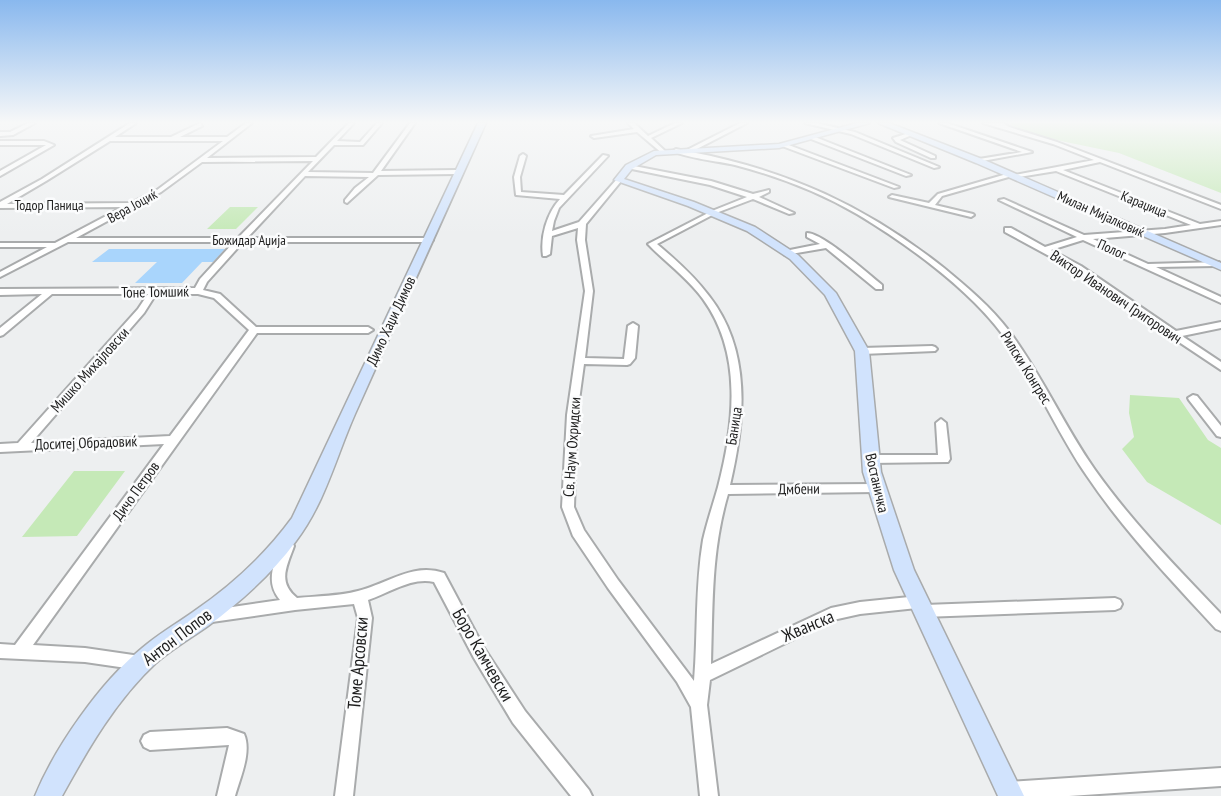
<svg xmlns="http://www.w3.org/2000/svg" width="1221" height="796" font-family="'PT Sans Narrow',sans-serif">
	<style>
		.green { fill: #c5e9b7 }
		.building { fill: #a9d5fc }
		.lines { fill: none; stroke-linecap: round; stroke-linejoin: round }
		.street-casing { stroke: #a9abac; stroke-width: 4 }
		.secondary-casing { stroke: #a9abac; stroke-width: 3 }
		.street { fill: #fff; fill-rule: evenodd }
		.secondary { fill: #d1e3fd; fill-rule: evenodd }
		.labels { text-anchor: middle; stroke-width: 5; stroke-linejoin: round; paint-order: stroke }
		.far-street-label { font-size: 14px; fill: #1d1d1d; stroke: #fbfcfd }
		.street-label { font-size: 15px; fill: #1d1d1d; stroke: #fbfcfd }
		.near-street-label { font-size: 18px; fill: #1d1d1d; stroke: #fbfcfd }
	</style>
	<rect width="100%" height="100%" fill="#edeff0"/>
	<path class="green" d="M1011 123H1221V193L1119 153 1061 141 1012 127Z
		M230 207H258L236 229H207Z
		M1130 395 1179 398 1208 440 1221 448V525L1147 482 1122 449 1134 437 1129 413Z
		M74 471H125L77 536 22 537Z"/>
	<path class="building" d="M109 249H225L213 262H202L182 283H135L157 262H92Z"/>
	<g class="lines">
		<defs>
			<path id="street" d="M28 123H35L13 135 0 136V132H10Z
				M130 123H136L115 137H171L200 123 202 126 180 137H227L246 123H252L207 158 316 157 349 123H354L337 141 360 142 377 123H382L363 145H334L308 172 373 173 410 123H415L381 171 457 170 460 172 457 174 378 175 347 203 345 202V200L355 188 369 177 305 176 247 238H429L433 240 429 242H243L207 282 203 290 220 294 256 327H368L373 330 368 333H257L33 645 85 648 140 656 146 658 148 663 146 668 140 670 85 662 0 658V644L15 645 164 444 0 452V444L18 443 138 309 148 294H52L3 335 0 336V328L42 294 0 295V289L195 288 200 279 234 242H68L0 277V272L47 247H0V243H55L123 207 0 208V202L42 179ZM110 141H223L157 190 131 203 7 204 46 181ZM313 161 238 238H76L161 192 202 162ZM156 294H198L214 298 249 330 170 436 31 443 144 313Z
				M628 123H634L648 136 675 123H682L651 138 665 151V153L663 154 637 132 594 138 591 136 634 129Z
				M740 123H747L691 152C787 170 867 207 944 268 967 287 991 307 1009 331 1042 375 1064 426 1095 470 1132 522 1177 568 1221 614V631L1216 629C1171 580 1124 531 1087 476 1056 431 1035 379 1003 335 968 288 907 244 857 214 819 192 777 176 735 165 718 161 686 158 673 151L676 149 685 151Z
				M805 123H816L855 132 939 167 934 168 851 134Z
				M939 123H947L1032 152 977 162V160L979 159 1022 152Z
				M983 123H1003L1009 127 1057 142 1221 205V209L1100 162 1063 170 1200 224 1221 221V225L1165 233 1093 239 1148 264 1219 262 1220 264 1216 266 1156 267 1221 297V303L1083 240 1051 250 1081 266 1176 331 1221 322V328L1182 336 1221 362V370L1173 338 1169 337 1168 334 1075 270 1005 232V228H1011L1045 247 1077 237 999 200 1004 199 1084 235 1165 229 1191 225 1056 171 1013 178 1012 177 1015 175 1094 160 1053 144Z
				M909 133 914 134 900 140 935 156V158H931L896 142 893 138Z
				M811 137H815L911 175 906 176 811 139Z
				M0 141H44L54 145 0 176V171L46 145H0Z
				M782 144H786L899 187 894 188 782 146Z
				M523 154 526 156 520 177 521 192 564 195 603 155 608 156 559 208 554 221 552 231 579 222 617 179 622 180 586 224 585 240 593 291 585 358 624 359 628 326 633 323 638 326 635 358 630 364 627 365 584 364 577 415 574 507 584 530 618 580 694 681C698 634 695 587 703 540 707 522 713 505 718 487 734 425 743 354 703 299 687 277 666 263 648 244L712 211 747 197 710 185 627 168 626 167 629 165 711 181 753 194 769 190V192L759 197 794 213 789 214 753 199 716 213 657 244C676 260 694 276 709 296 752 351 745 421 730 485L876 484 880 485 882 488 880 491 876 492 728 494C711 552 713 604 711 664L831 608 860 602 919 596 924 598 926 602 925 605 1115 598 1120 600 1122 604 1120 608 1115 610 923 617 918 616 916 611 917 608 860 614 833 620 710 680 707 705 718 796H700L691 707 677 682 608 588 573 536 562 507 567 415 585 291 577 240 578 228 552 236 550 254 546 256H543C540 237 547 213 560 199L516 195 514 177 520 156Z
				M1010 173 1013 175 1012 176 942 196 935 205 973 214 974 215 971 217 889 197 892 195 929 203 938 194Z
				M807 233C823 233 868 274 882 285V289H876L826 248 785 255V251L820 244 807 237Z
				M932 346 935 347 937 349 935 351 862 354 857 351 862 348Z
				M1193 395 1197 396 1221 426V437L1217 436 1189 400 1188 398Z
				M941 419 946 423 950 459 948 462 870 463 866 462 864 459 866 456 870 455H938L936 423Z
				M287 541 292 542 294 546C287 566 277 582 297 598 318 596 339 596 358 591 387 584 413 562 444 573L484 648 525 711 589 790 592 796H571L513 723 474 658 434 582C411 577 389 593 368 600L372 618 353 796H335L358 618 354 604 295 610 212 622 207 621 205 616 207 611 212 610 280 600C265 582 274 565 280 546L282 542Z
				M227 728 244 734C252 752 240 778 235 796H217L229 745 150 750 144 747 141 741 144 735 150 732Z
				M1221 768V786L1069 796H1002L1000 791 1003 785 1009 782Z"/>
			<path id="secondary" d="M478 123H486C442 220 398 317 355 414 336 457 325 503 296 541 272 574 240 602 208 626 191 638 172 649 156 663 116 700 88 749 62 796H35C55 747 100 683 141 649 157 635 176 624 193 612 231 586 265 555 292 518Z
				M857 123H870L779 148 656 155 632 169 624 179 694 202 755 227 798 255 836 293 869 351 881 472 914 570 1024 796H998L894 570 863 472 855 351 825 295 790 259 747 231 688 206 614 180 626 165 654 151 779 144Z
				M878 123H889L982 159 1221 263V270L976 163Z"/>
		</defs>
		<use href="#street" class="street-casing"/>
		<use href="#secondary" class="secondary-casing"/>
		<use href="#street" class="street"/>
		<use href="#secondary" class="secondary"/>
	</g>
	<linearGradient id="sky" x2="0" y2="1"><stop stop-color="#89b8ee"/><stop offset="0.52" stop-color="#f7f8f8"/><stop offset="1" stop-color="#f7f8f8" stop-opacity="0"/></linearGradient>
	<rect width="1221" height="235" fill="url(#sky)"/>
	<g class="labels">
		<g class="far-street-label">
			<text transform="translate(1144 204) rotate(22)" y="5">Караџица</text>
			<text x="49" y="210">Тодор Паница</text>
			<text transform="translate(132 206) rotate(-29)" y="5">Вера Јоциќ</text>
			<text transform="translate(1101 214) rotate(24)" y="5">Милан Мијалковиќ</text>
			<text x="249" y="245">Божидар Аџија</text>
			<text transform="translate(1112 249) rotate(24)" y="5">Полог</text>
		</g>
		<g class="street-label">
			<text transform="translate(155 292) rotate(-1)" y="5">Тоне Томшиќ</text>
			<text transform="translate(1116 297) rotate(34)" y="5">Виктор Иванович Григорович</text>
			<text transform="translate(391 321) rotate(-65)" y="5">Димо Хаџи Димов</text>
			<text transform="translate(1026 368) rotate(58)" y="5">Рилски Конгрес</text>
			<text transform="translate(90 370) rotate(-48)" y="5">Мишко Михајловски</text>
			<text transform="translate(734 426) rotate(-81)" y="5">Баница</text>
			<text transform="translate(86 443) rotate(-2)" y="5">Доситеј Обрадовиќ</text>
			<text transform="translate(572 447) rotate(-86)" y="5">Св. Наум Охридски</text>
			<text transform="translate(877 483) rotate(77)" y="5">Востаничка</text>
			<text transform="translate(799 489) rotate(-1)" y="5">Дмбени</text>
			<text transform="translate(136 491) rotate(-54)" y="5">Дичо Петров</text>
		</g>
		<g class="near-street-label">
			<text transform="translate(808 626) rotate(-23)" y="6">Жванска</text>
			<text transform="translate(177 637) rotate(-37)" y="6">Антон Попов</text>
			<text transform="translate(483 655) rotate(60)" y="6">Боро Камчевски</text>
			<text transform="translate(358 663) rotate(-85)" y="6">Томе Арсовски</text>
		</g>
	</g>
</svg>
